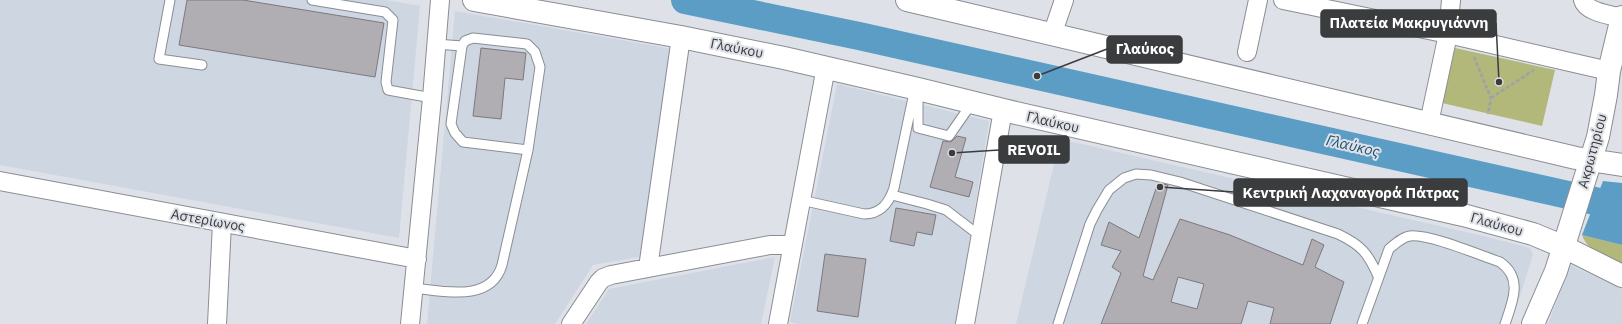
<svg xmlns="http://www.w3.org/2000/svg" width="1622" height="324" font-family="'IBM Plex Sans',sans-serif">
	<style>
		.built { fill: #cdd6e1 }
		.green { fill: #b2b77a }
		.water { fill: #5c9dc6 }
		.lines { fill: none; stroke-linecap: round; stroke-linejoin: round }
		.river { stroke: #5c9dc6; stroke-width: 28 }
		.building { fill: #b0adb3; stroke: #7c797f; fill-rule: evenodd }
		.lane-casing { stroke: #8a8e93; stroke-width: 11 }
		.street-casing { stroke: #8a8e93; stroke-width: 20 }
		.primary-casing { stroke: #8a8e93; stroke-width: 24 }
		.path { stroke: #9ea2a6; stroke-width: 2.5; stroke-dasharray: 4 2; stroke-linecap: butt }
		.lane { stroke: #fff; stroke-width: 9 }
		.street { stroke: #fff; stroke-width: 18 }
		.primary { stroke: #fff; stroke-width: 22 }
		.labels { text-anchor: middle; stroke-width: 4; stroke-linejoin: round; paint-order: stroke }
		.street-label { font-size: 14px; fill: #3a3c3e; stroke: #dee2e8 }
		.water-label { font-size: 15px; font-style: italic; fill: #1e506d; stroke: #dee2e8 }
		.leader { fill: none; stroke: #3a3c3e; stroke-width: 1.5 }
		.callout-dot { fill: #3a3c3e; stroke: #dee2e8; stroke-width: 1.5 }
		.callout { fill: #3a3c3e; stroke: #3a3c3e; stroke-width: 1.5 }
		.callout-label { font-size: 15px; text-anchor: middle; font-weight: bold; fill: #fff }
	</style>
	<rect width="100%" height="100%" fill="#dee2e8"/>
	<path class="built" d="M0 0H386L420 6 399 238 0 165Z
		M455 11 672 49 644 256 593 265 555 324H427Z
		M837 84 989 121 956 324H798L790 322Z
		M1060 139 1483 236 1530 248 1533 255 1511 324H1016Z
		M775 257 761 324H586L609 289Z
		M1570 265 1622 289V324H1548Z"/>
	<path class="green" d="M1455 48 1555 70 1542 126 1442 103Z
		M1582 235 1622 245V265C1608 259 1587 251 1582 235Z"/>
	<path class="water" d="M1603 181 1622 183V245L1582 235Z"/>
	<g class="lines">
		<path class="river" d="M685 0 859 36 1622 207"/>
	</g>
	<path class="building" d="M187 0H243L384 23 375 77 179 45Z
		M481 48 526 53 523 80 505 78 501 119 473 116Z
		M957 136 966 138 955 177 973 182 969 197 930 187 943 141 951 142Z
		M1158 183 1168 185 1143 276 1153 280 1180 219 1230 235 1303 265 1312 239 1324 245 1315 267 1344 282 1330 324H1270L1274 308 1248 301 1241 324H1101L1121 273 1112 267 1121 251 1101 245 1109 222 1139 238ZM1178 277 1204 284 1197 309 1171 302Z
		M896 208 936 215 932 235 917 232 914 246 890 241Z
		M825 254 866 259 858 317 817 311Z"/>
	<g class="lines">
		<defs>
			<path id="lane" d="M170 0 159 59 202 65
				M312 0 385 12 393 20 386 82 388 90 432 98
				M473 38 527 44 535 52 540 67 528 150 463 142 455 133 451 124 462 46 465 41Z
				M436 44 462 46
				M918 92V128L949 136 972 103
				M892 195 927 204 946 210 980 236
				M801 200 864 214C881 214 889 203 894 188L915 88
				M414 288C443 291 491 303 502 265L528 150
				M1058 324 1090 224 1097 210 1109 190 1124 178 1136 174 1151 175 1180 182 1338 234C1361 245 1368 253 1378 276
				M1362 324 1389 249C1395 244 1402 237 1410 236 1430 234 1479 255 1500 262 1523 278 1513 301 1505 324"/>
			<path id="street" d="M1283 0 1448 34 1609 71
				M1583 0C1586 12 1611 15 1622 18
				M1052 35 1064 0
				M1247 52 1258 0
				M1429 123 1448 34 1451 0
				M0 181 417 259
				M648 268 681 37
				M217 324 222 223
				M410 324 432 98 440 0
				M571 324 599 282 603 278 611 275 770 245H793
				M778 324 826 67
				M965 324 1003 110"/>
			<path id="primary" d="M474 0 681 37 784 58 918 89 1003 110 1463 215 1533 234 1564 247 1622 276
				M907 0 1576 158 1622 165
				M1533 324 1556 271 1598 137 1606 95 1609 71 1622 17"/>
		</defs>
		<use href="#lane" class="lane-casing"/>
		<use href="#street" class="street-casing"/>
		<use href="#primary" class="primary-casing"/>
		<path class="path" d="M1474 57 1491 98 1488 114
			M1491 98 1534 70"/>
		<use href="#lane" class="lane"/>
		<use href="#street" class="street"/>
		<use href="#primary" class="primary"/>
	</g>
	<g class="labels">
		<g class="street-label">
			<text transform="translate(737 48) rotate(11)" y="5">Γλαύκου</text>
			<text transform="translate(1053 122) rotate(13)" y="5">Γλαύκου</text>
			<text transform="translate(1592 151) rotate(-75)" y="5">Ακρωτηρίου</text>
			<text transform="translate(208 220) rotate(10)" y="5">Αστερίωνος</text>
			<text transform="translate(1497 224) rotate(16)" y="5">Γλαύκου</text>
		</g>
		<g class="water-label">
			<text transform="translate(1353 146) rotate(13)" y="5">Γλαύκος</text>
		</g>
	</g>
	<path class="leader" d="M1499 82L1496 23M1037 76L1107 49M952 153L999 150M1160 187L1234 192"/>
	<g class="callout-dot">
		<circle cx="1499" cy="82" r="4"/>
		<circle cx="1037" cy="76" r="4"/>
		<circle cx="952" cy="153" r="4"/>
		<circle cx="1160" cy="187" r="4"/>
	</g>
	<g class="callout">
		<rect x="1321" y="10" width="175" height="27" rx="4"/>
		<rect x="1107" y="36" width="75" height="27" rx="4"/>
		<rect x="999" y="136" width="70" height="27" rx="4"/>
		<rect x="1234" y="179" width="233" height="27" rx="4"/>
	</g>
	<g class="callout-label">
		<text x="1409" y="28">Πλατεία Μακρυγιάννη</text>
		<text x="1145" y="54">Γλαύκος</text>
		<text x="1034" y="155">REVOIL</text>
		<text x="1351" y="198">Κεντρική Λαχαναγορά Πάτρας</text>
	</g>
</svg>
